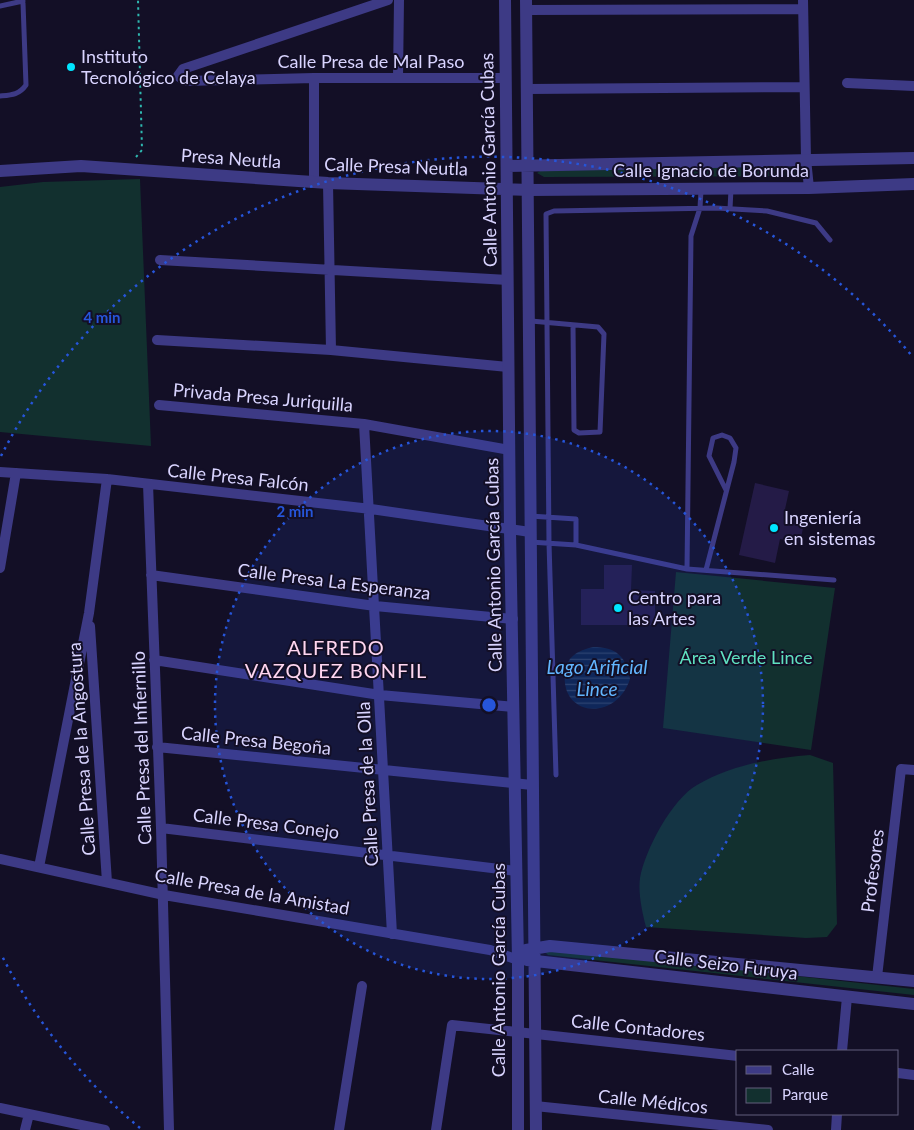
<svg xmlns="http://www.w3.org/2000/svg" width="914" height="1130" font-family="Lato,sans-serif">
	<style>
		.green { fill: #12302f }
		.water { fill: url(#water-rules) }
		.building { fill: #241b47 }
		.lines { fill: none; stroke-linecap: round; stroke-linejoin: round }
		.path { stroke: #2fb8b0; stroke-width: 2; stroke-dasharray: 2.5 4; stroke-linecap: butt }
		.service { stroke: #3d3a85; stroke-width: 5 }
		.minor { stroke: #3d3a85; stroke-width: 10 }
		.tertiary { stroke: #3d3a85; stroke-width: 12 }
		.ring { fill: none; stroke: #2655da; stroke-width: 2.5; stroke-dasharray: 2.5 5 }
		.poi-dot { fill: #00e5ff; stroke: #130f26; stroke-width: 2 }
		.labels { text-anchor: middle; stroke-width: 4; stroke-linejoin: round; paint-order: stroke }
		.poi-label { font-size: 18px; fill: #d9d4ff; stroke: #130f26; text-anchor: start }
		.street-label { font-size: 18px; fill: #d9d4ff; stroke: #130f26 }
		.park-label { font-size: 18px; fill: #5fe0c0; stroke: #130f26 }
		.water-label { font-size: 19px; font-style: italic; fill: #62b6ff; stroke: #130f26 }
		.quarter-label { font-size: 20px; letter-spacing: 1px; fill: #ffd6f0; stroke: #130f26 }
		.centre { fill: #2655da; stroke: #130f26; stroke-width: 2.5 }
		.ring-label { font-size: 15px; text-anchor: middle; font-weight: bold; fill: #2655da; stroke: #130f26; stroke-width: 4; stroke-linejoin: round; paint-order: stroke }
	</style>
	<defs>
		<pattern id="water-rules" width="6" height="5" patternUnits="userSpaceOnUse" patternTransform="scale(1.25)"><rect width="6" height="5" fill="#0c2248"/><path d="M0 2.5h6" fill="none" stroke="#2f4163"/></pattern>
	</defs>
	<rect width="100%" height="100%" fill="#130f26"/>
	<path class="green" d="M804 167 806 174 801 176 544 177 537 173 543 169Z
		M140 179 151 446 0 432V187L43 182Z
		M676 572 835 588 811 750 663 728Z
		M810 755 833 763 837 924 827 937 806 938 646 927C642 912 638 893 640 878 645 850 672 799 697 785 731 765 772 758 810 755Z
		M549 949 914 989V995L548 955 544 951Z"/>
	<path class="water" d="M593 647C616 647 626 656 630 679 616 722 560 717 565 673 567 656 577 651 593 647Z"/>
	<path class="building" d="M755 483 789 491 784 514 805 518 800 543 780 539 775 563 739 555Z
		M604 565H632L631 590 655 591V625H581V589H604Z"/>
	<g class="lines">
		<path class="path" d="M136 157 142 150 138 0"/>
		<path class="service" d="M0 6 23 1
			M0 96C11 95 19 95 26 85L23 3
			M730 209 731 189
			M531 321 598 327 604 334 600 432 579 433 574 430 573 325
			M530 516 576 519V545
			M530 542 576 545 687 569 834 580
			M687 569 691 236 700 208 701 190
			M706 570 734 462 736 448 730 438 722 435 713 438 709 456 726 490
			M556 775 549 543 546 214 554 211 716 208 767 211 816 223 830 240"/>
		<path class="minor" d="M388 0 183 69 178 76 185 81 314 78H506
			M803 0 806 159 809 188
			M526 10 803 9
			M398 78 399 0
			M847 83 914 86
			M528 89 804 87
			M314 181V78
			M328 183 331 350
			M160 260 508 280
			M157 340 331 350 508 367
			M159 405 364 424 510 450
			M364 424 392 934
			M0 472 107 479 371 509 530 532
			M148 484 161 828 169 1130
			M0 568 16 473
			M151 575 375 606 513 619
			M90 626 107 882
			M154 660 380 695 514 707
			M157 747 532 785
			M161 828 516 871
			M0 859 164 895 490 950 518 960
			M39 867 89 613 107 479
			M877 977 901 769 914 770
			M842 1051 847 997
			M898 1073 914 1075
			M535 1106 768 1130
			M0 1108 105 1130
			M25 1130 29 1114
			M339 1130 362 986
			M436 1130 452 1025 738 1056
			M836 1130 837 1114"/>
		<path class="tertiary" d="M505 0 510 531 518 960V1130
			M526 0 536 1130
			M507 166 914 158
			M0 171 81 166 328 183 529 190 809 188 914 184
			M526 950 550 946 914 981
			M527 960 914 1004"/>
	</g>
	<circle cx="489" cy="705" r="274" fill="#2655da" fill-opacity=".12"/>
	<g class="ring">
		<circle cx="489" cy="705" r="274"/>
		<path d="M140 1128A548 548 0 0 1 1 954M1 456A548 548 0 0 1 912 356"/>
	</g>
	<g class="poi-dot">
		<circle cx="71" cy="67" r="5"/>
		<circle cx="774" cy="528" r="5"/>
		<circle cx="618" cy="608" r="5"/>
	</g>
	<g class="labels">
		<g class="poi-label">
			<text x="81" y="63">Instituto<tspan x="81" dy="21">Tecnológico de Celaya</tspan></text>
			<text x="784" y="524">Ingeniería<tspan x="784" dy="21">en sistemas</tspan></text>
			<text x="628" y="604">Centro para<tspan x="628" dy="21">las Artes</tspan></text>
		</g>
		<g class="street-label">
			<text x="371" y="68">Calle Presa de Mal Paso</text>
			<text transform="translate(231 159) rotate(4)" y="6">Presa Neutla</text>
			<text transform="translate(489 160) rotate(-91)" y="6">Calle Antonio García Cubas</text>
			<text transform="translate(396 167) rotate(2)" y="6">Calle Presa Neutla</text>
			<text x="711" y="177">Calle Ignacio de Borunda</text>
			<text transform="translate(263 398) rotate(5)" y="6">Privada Presa Juriquilla</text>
			<text transform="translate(238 478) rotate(6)" y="6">Calle Presa Falcón</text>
			<text transform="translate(494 565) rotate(-91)" y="6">Calle Antonio García Cubas</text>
			<text transform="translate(334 582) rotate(7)" y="6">Calle Presa La Esperanza</text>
			<text transform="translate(256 741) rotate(6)" y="6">Calle Presa Begoña</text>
			<text transform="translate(142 748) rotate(-92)" y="6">Calle Presa del Infiernillo</text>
			<text transform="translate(82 749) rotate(-94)" y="6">Calle Presa de la Angostura</text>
			<text transform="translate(368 784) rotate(-93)" y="6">Calle Presa de la Olla</text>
			<text transform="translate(266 824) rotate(7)" y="6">Calle Presa Conejo</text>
			<text transform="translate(873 871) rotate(-83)" y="6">Profesores</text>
			<text transform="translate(252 892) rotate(10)" y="6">Calle Presa de la Amistad</text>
			<text transform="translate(726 965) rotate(7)" y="6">Calle Seizo Furuya</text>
			<text transform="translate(499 970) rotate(-90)" y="6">Calle Antonio García Cubas</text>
			<text transform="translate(638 1028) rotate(6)" y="6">Calle Contadores</text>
			<text transform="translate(653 1102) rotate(6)" y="6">Calle Médicos</text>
		</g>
		<g class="park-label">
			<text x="746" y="664">Área Verde Lince</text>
		</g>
		<g class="water-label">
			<text x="597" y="674">Lago Arificial<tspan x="597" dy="22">Lince</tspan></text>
		</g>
		<g class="quarter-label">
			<text x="336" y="655">ALFREDO<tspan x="336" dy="23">VAZQUEZ BONFIL</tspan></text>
		</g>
	</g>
	<circle cx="489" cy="705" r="8" class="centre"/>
	<g class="ring-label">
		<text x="102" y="323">4 min</text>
		<text x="295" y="517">2 min</text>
	</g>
	<rect x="736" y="1050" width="162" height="65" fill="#130f26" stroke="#625e7d"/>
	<rect x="746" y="1066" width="25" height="8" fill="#3d3a85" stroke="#625e7d"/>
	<text x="782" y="1075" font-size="15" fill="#d9d4ff">Calle</text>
	<rect x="746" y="1088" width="25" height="15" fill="#12302f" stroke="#625e7d"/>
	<text x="782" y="1100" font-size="15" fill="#d9d4ff">Parque</text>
</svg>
